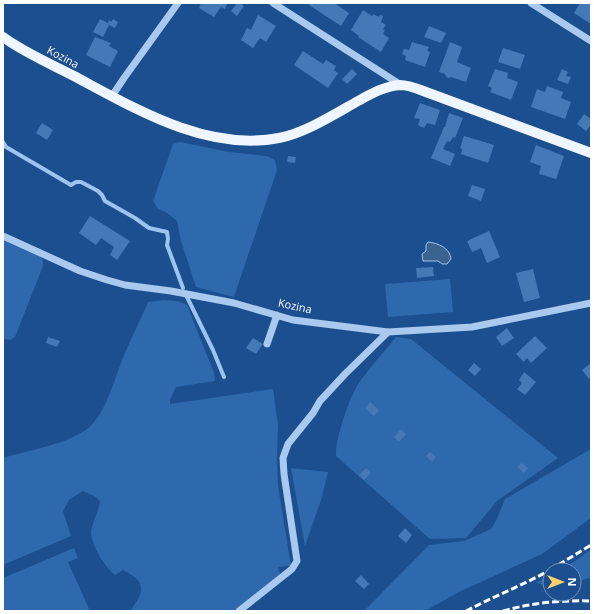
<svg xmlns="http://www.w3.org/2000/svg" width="594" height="614" font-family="'Open Sans',sans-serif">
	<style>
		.green { fill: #2e69ad }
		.water { fill: #3c6290; stroke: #9cc4f0 }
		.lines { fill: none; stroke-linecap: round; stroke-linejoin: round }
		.stream { stroke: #9cc4f0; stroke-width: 4 }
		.building { fill: #4478b7 }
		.minor { stroke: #a9c9ee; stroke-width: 7 }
		.major { stroke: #f0f6ff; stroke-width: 10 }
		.rail { stroke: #fff; stroke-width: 3; stroke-dasharray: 7 3; stroke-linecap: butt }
		.labels { text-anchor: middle; stroke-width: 3; stroke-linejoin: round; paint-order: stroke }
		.street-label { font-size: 11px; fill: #fff; stroke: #1b4f8f }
	</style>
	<rect width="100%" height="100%" fill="#1b4f8f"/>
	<path class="green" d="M180 142 229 152 267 156 275 160 277 170 234 297 196 287 181 241 177 221 167 213 158 209 153 201 173 144Z
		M3 240 37 255C42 258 44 260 43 266L15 337 10 340 3 339Z
		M450 279 453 312 388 317 385 284Z
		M163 300 177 301 187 305 214 373 215 381 176 387 170 400V404L273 389 278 425 277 459 278 486 291 566 278 567 280 574 276 578 233 611H131C133 605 137 602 139 597 146 582 134 576 123 570L115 575C105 567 91 545 91 532 91 527 99 509 100 502L96 497 83 491 69 500 63 511 71 536 3 565V458C29 450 65 445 87 429 107 414 115 375 125 353 132 336 141 319 148 302Z
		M396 337 411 339 558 458 497 501 466 538 430 539 336 456C335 440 349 397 359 383 370 367 384 352 396 337Z
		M591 449V518L542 554 459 592 425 611H364L429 545 464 541 491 529 496 521 505 499Z
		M291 468 328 472 321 500 305 546Z
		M74 548 78 558 68 562 90 611H3V578Z
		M591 549V577L574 583V570H559L577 560Z
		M550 575V586L536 583Z"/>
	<path class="water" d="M428 242C438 243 450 248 451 259L447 264H442L438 261H423L422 254 426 251V245Z"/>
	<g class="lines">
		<path class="stream" d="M3 142 6 147 71 185 76 182H81L98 191 102 195 105 201 135 218 149 228 167 232 168 239 167 245 183 288
			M187 297 213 350 224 377"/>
	</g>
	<path class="building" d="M201 3H226L227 4 225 9 221 7 214 17 199 8Z
		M237 3H239L244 6 237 16 231 11Z
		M310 3H334L349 13 341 26 309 5Z
		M580 3H591V24L574 13Z
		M363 10 372 16 373 14 379 17 380 15 383 16 381 22 386 25 383 29 385 30 383 34 389 38 381 52 358 37 359 36 351 30Z
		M258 15 276 26 266 42 260 38 253 48 241 40 247 28 251 30Z
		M100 19 108 23 109 20 111 22 113 19 118 22 115 28 109 25 103 37 93 32Z
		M429 26 446 33 441 43 424 37Z
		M95 37 111 43 109 46 118 51 110 67 86 55Z
		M412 42 429 47 427 51 430 52 425 67 405 60 406 56 402 54 404 49 409 50Z
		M450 42 462 47 457 62 471 68 466 82 451 77 449 78 446 77 445 74 439 72Z
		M503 48 525 55 520 69 498 62Z
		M303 51 323 64 326 60 336 66 334 70 338 73 328 88 294 65Z
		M352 69 357 74 347 84 342 79Z
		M495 69 508 73 507 78 518 82 511 100 490 92 492 88 488 86Z
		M562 69 568 72 566 76 571 77 568 84 557 80Z
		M547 86 563 92 561 98 571 102 565 119 531 107 537 89 545 92Z
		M420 103 440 110 435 125 427 123 424 128 418 125 420 119 414 118Z
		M449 113 463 118 455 138 453 137 450 142 447 141 443 149 455 154 450 166 431 158 444 127H445Z
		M584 114 591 119V125L586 131 577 124Z
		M42 123 53 130 47 140 36 133Z
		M464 136 494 145 488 163 461 154 462 149 460 148Z
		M536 145 564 156 556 179 539 174 541 166 530 162Z
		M288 156 296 157 295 163 287 162Z
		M472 185 485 189 481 201 468 196Z
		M90 216 130 241 117 260 110 255 114 247 101 238 96 245 79 233Z
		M489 231 500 257 487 263 481 248 472 252 467 241Z
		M433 267 434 276 417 278 416 268Z
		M533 269 540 298 524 302 516 273Z
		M507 328 514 338 502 346 496 337Z
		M535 336 547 348 531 363 527 358 524 362 516 354Z
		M48 337 60 341 57 347 46 343Z
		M253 338 263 344 256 354 246 348Z
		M474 363 481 369 475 376 468 370Z
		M591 363V377L589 379 582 370Z
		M524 372 536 382 525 395 517 389 522 383 519 380Z
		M370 402 379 410 374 416 365 408Z
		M401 429 406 434 399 442 394 437Z
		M430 452 436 457 432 462 426 456Z
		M522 463 528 468 524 473 517 467Z
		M366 468 371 473 364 480 359 475Z
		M405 528 412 535 406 543 398 536Z
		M361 575 369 584 364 589 355 581Z"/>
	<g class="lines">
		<path class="minor" d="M273 3 401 85
			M531 3 591 41
			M112 96 124 78 178 3
			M3 236 80 271 107 280 125 285 171 291 234 303 293 320 388 332 472 327 591 303
			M267 344 277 315
			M239 611 292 569 297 561 284 474 283 458 288 444 313 413 320 401 345 374 388 332"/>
		<path class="major" d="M3 37C25 53 51 64 74 76 136 109 207 152 279 138 305 133 335 114 358 101 371 94 385 86 400 85 409 85 418 89 426 92L591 153"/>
		<path class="rail" d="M550 570 591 545
			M466 611C493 597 523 585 550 570
			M503 611C531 603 561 600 591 601"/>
	</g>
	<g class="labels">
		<g class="street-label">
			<text transform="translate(63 57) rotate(28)" y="4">Kozina</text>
			<text transform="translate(295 306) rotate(12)" y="4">Kozina</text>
		</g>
	</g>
	<rect width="594" height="614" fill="none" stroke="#ffffff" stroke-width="8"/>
	<g transform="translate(562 582) rotate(90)"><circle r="19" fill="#1b4f8f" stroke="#7695bc"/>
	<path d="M0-3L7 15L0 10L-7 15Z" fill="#ffd166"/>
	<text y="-6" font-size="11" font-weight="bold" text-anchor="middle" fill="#ffffff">N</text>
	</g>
</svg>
